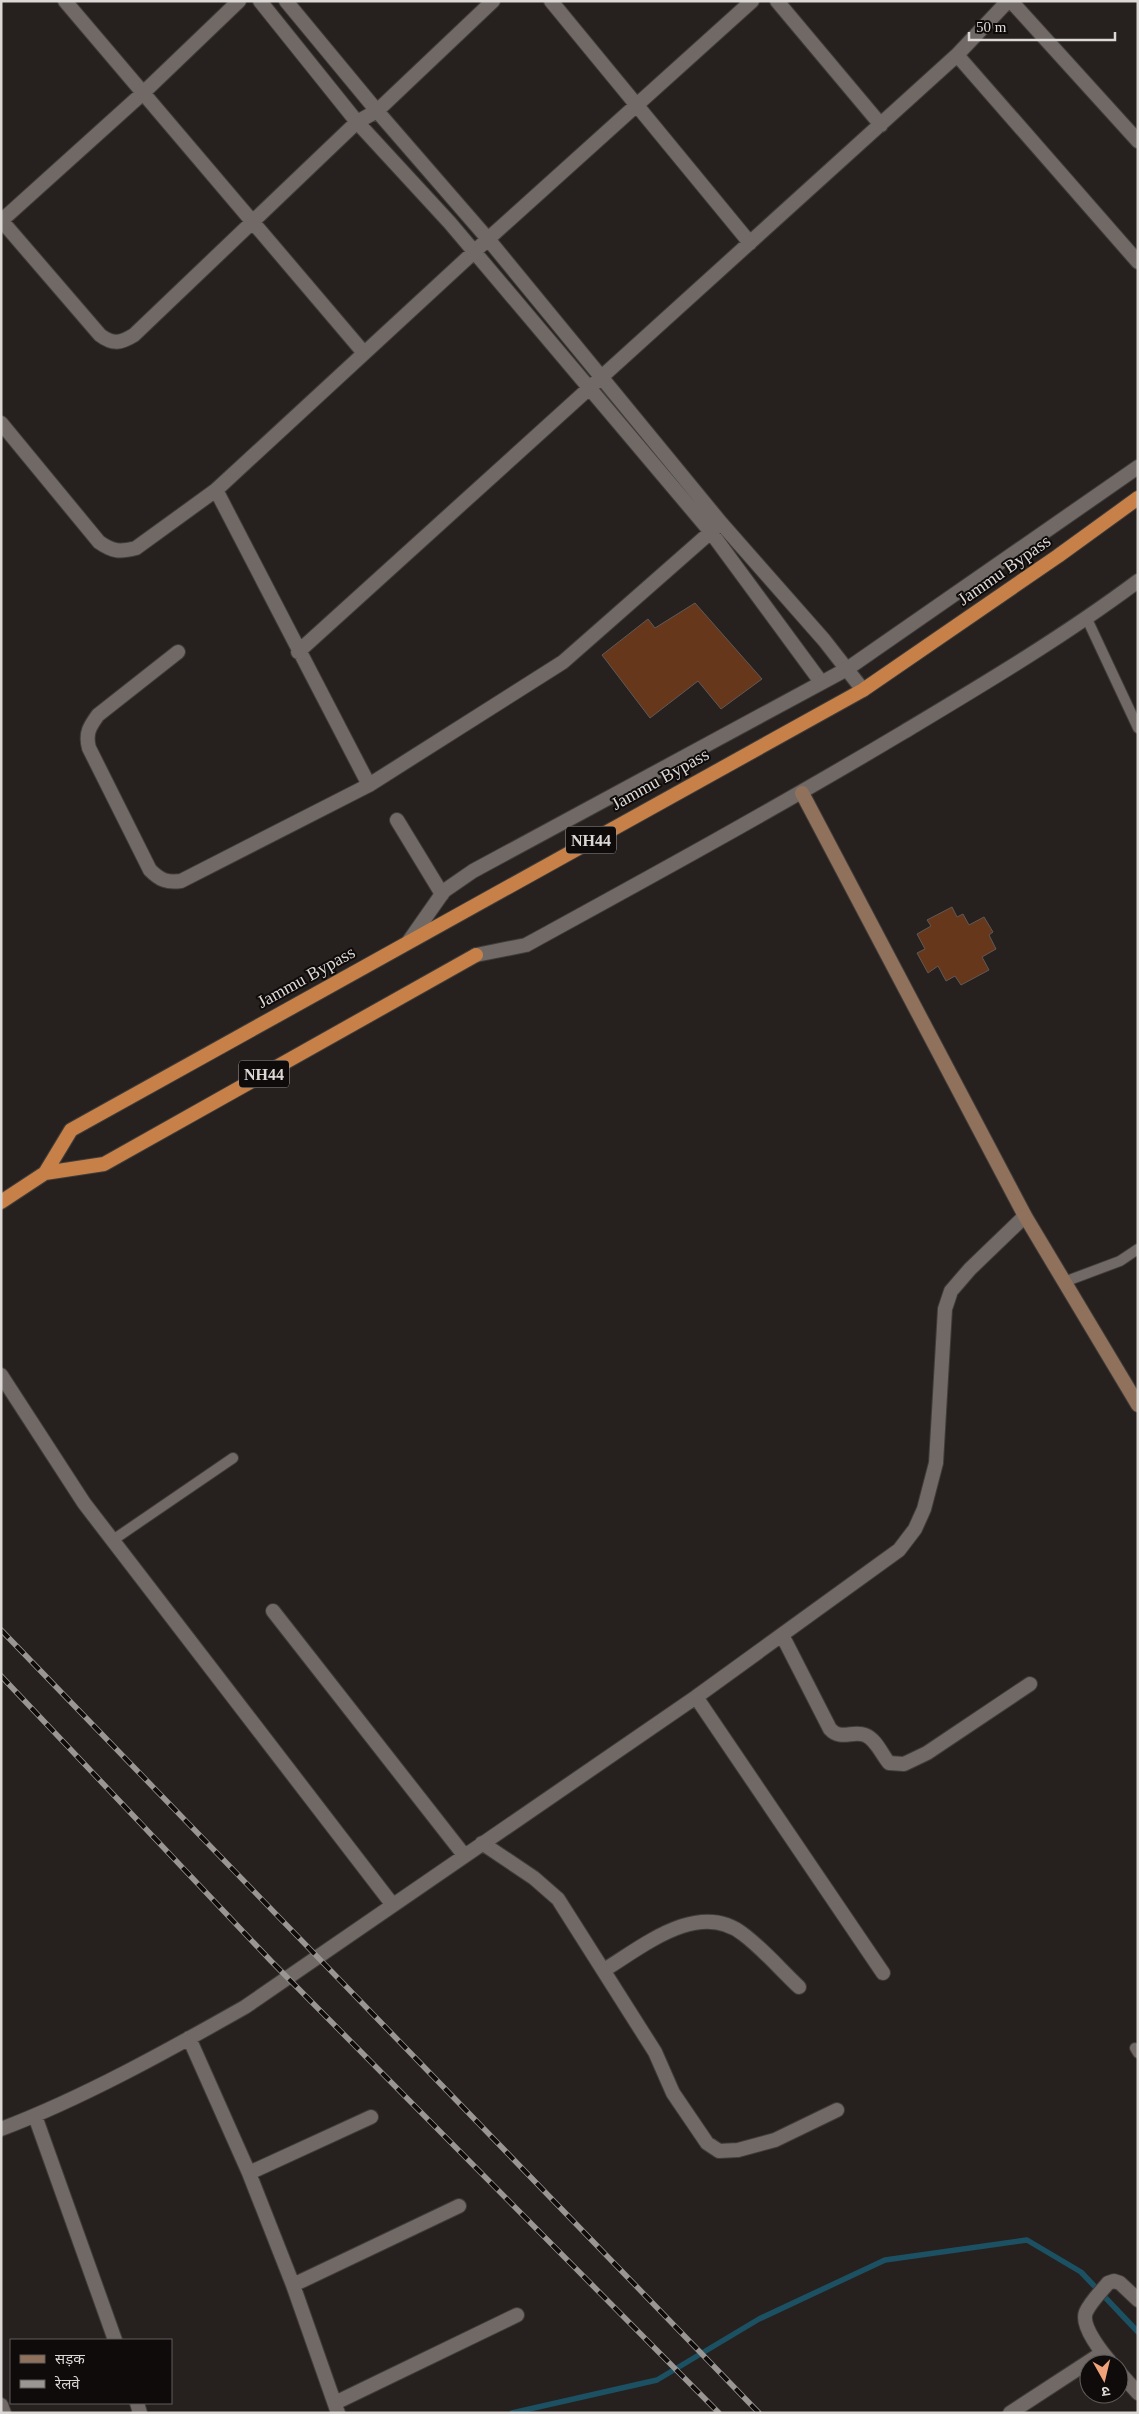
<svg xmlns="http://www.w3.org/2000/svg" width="1139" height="2414" font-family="'Times New Roman','Noto Sans Devanagari',serif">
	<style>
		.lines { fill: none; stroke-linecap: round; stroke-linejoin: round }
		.stream { stroke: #1c5163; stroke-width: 5.5 }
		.building { fill: #66371b; stroke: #605956 }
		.service-casing { stroke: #403c39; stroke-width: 12 }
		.minor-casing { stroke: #403c39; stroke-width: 16 }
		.tertiary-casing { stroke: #403c39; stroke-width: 16 }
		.secondary-casing { stroke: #403c39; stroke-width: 16 }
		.trunk-casing { stroke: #403c39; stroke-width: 16 }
		.service { stroke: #706966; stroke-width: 10 }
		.minor { stroke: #706966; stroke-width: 14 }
		.tertiary { stroke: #706966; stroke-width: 14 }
		.secondary { stroke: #90715b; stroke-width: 14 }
		.trunk { stroke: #c68048; stroke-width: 14 }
		.rail-casing { stroke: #9a9693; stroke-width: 5.5 }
		.rail { stroke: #0e0b0a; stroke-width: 4; stroke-dasharray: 11; stroke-linecap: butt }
		.labels { text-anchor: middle; stroke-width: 4; stroke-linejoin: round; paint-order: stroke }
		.shield { fill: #0e0b0a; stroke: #9e9a99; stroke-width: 1 }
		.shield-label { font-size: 16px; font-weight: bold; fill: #dcd8d6 }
		.street-label { font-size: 18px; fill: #dcd8d6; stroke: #0e0b0a }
	</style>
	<rect width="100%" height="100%" fill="#26211e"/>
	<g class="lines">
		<path class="stream" d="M512 2413 657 2380 759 2319 885 2260 1027 2240 1081 2272 1138 2332"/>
	</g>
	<path class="building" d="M695 603 762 679 721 709 698 681 650 718 602 655 648 619 655 628Z
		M952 907 957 917 963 914 969 925 984 917 993 932 989 935 996 949 982 957 989 970 961 985 955 976 946 981 938 966 928 973 917 953 925 949 917 934 931 926 927 920Z"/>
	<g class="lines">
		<defs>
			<path id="service" d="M1087 619 1138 728
				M1064 1282 1120 1261 1138 1249
				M113 1540 233 1458
				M1135 2048 1138 2053"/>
			<path id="minor" d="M65 1 364 353
				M260 1 357 122 450 223 710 531 821 682
				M286 1 377 111 488 239 721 523 824 640 863 690
				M551 1 750 243
				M777 1 881 125
				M1011 1 1138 141
				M957 55 1008 1
				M1 220 100 335C113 345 121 343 134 335L357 122 377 111 493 1
				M1 221 143 93 239 1
				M1 423 99 542C113 552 120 552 136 548L216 490 369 785
				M216 490 488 239 752 1
				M178 652 98 715C90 726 85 733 89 748L150 870C160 880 167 883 181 881L369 785 563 662 721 523
				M298 652 957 55 1138 262
				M397 820 442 894
				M1 1375 84 1503 392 1904
				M273 1611 464 1855
				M782 1635 830 1729C841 1741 853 1730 865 1735 876 1739 882 1755 889 1763L904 1764 927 1753 1030 1684
				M696 1697 883 1973
				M482 1843 534 1878 558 1899 655 2052 673 2093 707 2143 719 2151 738 2150 775 2140 837 2110
				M604 1970C642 1947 699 1899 743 1934 763 1949 780 1969 799 1987
				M189 2038 249 2173 293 2285 338 2413
				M35 2116 115 2340
				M1 2129C83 2098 169 2050 245 2007L696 1697 899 1550 915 1529 924 1509 936 1463 945 1309 951 1291 970 1269 1025 1216
				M249 2173 371 2117
				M293 2285 459 2206
				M1112 2364C1103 2354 1080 2326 1086 2312 1091 2301 1101 2292 1108 2283L1114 2281 1120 2283 1138 2300
				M1119 2372 1138 2393
				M137 2403 140 2413
				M335 2403 517 2315
				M1 2405 4 2413
				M1010 2413 1102 2353"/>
			<path id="tertiary" d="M409 941 444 891 473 871 847 669 1138 467
				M476 955 526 945C652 876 778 807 902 733 982 685 1063 637 1138 581"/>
			<path id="secondary" d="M802 793 1025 1216 1138 1405"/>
			<path id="trunk" d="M45 1173 71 1130 863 690 1058 556 1138 498
				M1 1202 45 1173 104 1164 476 955"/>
		</defs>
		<use href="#service" class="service-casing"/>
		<use href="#minor" class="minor-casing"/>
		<use href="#tertiary" class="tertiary-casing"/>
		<use href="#secondary" class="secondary-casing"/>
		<use href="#trunk" class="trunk-casing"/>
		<use href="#service" class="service"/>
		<use href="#minor" class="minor"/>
		<use href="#tertiary" class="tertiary"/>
		<use href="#secondary" class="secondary"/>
		<use href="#trunk" class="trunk"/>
		<defs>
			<path id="rail" d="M1 1630 759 2413
				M1 1676 271 1961 719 2413"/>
		</defs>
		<use href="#rail" class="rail-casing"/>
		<use href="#rail" class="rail"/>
	</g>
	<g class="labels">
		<g class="shield">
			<rect x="566" y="826.5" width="50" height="27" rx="4"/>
			<rect x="239" y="1060.5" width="50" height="27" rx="4"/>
		</g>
		<g class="shield-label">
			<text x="591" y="846">NH44</text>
			<text x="264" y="1080">NH44</text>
		</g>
		<g class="street-label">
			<text transform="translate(1004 570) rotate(-35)" y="6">Jammu Bypass</text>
			<text transform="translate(660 779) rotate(-29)" y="6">Jammu Bypass</text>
			<text transform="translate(306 977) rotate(-29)" y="6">Jammu Bypass</text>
		</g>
	</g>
	<rect width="1139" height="2414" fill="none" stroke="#dcd8d6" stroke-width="5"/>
	<rect x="10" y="2339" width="162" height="65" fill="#0e0b0a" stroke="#605d5c"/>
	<rect x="20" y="2355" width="25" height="8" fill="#90715b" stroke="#605d5c"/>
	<text x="55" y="2364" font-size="15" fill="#dcd8d6">सड़क</text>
	<rect x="20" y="2380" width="25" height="8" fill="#9a9693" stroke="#605d5c"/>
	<text x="55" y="2389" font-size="15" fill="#dcd8d6">रेलवे</text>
	<g transform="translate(1104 2379) rotate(172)"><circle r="24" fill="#0e0b0a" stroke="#605d5c"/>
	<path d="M0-4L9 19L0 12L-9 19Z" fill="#f0a27a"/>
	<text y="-8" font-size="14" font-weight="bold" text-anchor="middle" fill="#dcd8d6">उ</text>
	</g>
	<path d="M969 32v8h146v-8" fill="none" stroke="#dcd8d6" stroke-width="2.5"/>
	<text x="976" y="32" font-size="15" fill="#dcd8d6" stroke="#0e0b0a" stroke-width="4" paint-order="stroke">50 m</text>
</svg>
